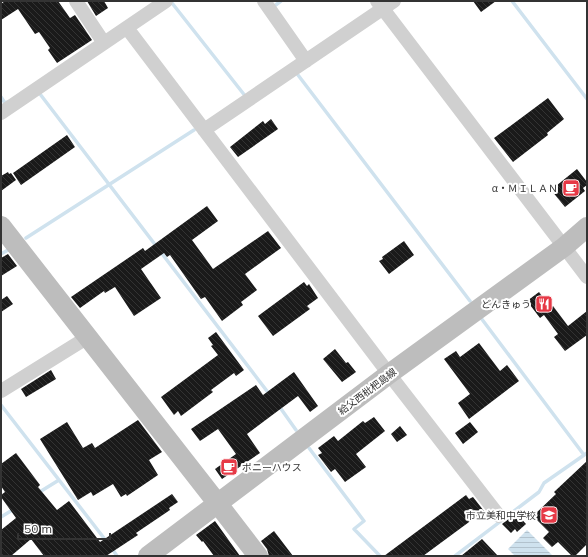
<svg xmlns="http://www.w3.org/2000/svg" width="588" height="557" font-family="Mulish,'Noto Sans JP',sans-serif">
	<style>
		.water { fill: url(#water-rules) }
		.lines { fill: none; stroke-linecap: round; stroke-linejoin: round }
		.stream { stroke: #cfe2ee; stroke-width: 3.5 }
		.building { fill: url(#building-back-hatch) }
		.street { stroke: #d0d0d0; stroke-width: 14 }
		.secondary { stroke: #bdbdbd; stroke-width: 20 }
		.labels { text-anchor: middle; stroke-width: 4; stroke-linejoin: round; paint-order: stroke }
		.poi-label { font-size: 10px; fill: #333; stroke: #fff; text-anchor: end }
		.street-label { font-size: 10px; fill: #333; stroke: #fff }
	</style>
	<defs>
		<pattern id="water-rules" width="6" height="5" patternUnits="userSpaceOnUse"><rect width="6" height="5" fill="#cfe2ee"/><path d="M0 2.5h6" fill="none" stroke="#b2c2cd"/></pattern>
		<pattern id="building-back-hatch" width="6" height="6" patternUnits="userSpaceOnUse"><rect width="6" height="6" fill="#1a1a1a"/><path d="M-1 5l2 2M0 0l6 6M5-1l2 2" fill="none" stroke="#333"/></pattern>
	</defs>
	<rect width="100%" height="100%" fill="#fff"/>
	<path class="water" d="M527 530 553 556H515L508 549Z"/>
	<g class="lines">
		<path class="stream" d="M512 1 587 99
			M172 3 246 97
			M273 7 281 1
			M298 75 470 301
			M40 94 270 395
			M1 97 5 103 7 102
			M26 238 194 130
			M1 254 8 250
			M481 318 584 455
			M1 405 107 542
			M279 406 296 430
			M309 448 364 521 354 529 380 556
			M38 493 59 480
			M1 517 14 509
			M111 547 117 556
			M455 556 539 492 544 483 587 453"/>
	</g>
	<path class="building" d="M5 1H58L70 18 75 15 92 40 57 63 48 50 50 48 39 32 35 34 18 9 1 20V4Z
		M87 1H104L108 8 96 16Z
		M473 1H496L481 12Z
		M548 98 564 119 547 133 548 135 513 162 494 138Z
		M271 119 278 129 238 157 230 147 263 121 265 124Z
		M67 135 75 147 21 185 13 173Z
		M577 169 587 182V185L583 188 585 191 565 207 551 190Z
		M8 172 9 174 11 173 16 180 1 191V176Z
		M207 206 218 221 192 240 213 269 268 231 281 248 245 274 257 290 241 302 243 305 222 321 205 297 201 299 170 255 167 257 164 253 141 269 161 298 134 316 115 287 105 293 104 291 80 308 71 297 143 248 145 251Z
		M404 241 414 255 389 274 379 261 383 259 382 257Z
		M8 254 17 266 1 276V258Z
		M304 282 307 286 309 284 318 298 307 306 310 309 273 336 258 316Z
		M539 292 551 308 553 306 568 326 587 311V335L565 351 554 337 558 334 544 315 540 318 527 301Z
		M7 296 13 304 1 312V300Z
		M216 332 244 370 236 376 234 373 211 390 213 392 181 416 178 411 174 415 161 397 218 355 211 346 213 345 208 338Z
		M479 343 500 371 507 365 519 381 469 419 458 403 470 394 444 359 456 351 460 357Z
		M335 349 346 363 348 362 356 372 342 382 323 359Z
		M51 370 56 379 26 397 21 389Z
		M294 372 318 406 310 412 298 396 271 416 247 434 260 453 222 479 215 469 236 454 218 429 200 441 191 429 256 385 263 395Z
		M374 417 385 431 356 454 366 467 345 482 335 469 331 472 318 455 322 453 318 448 334 436 338 441 363 421 365 423Z
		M138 420 162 452 149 460 158 475 127 496 126 494 121 497 113 484 93 496 91 492 78 500 40 439 67 422 83 448 92 443 95 448Z
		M470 422 478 432 463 444 455 433Z
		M400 426 407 435 397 442 391 434Z
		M16 453 40 485 38 487 57 510 69 501 100 542 172 494 178 502 169 508 170 510 136 533 138 535 106 556H44L31 539 11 556H1V530L16 518 1 497V495L5 492 1 486V464Z
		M587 461V544L575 556H572L558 542 552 547 543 538 549 532 533 516 556 494 554 492Z
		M466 495 469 499 473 497 484 511 423 556H384Z
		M516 513 526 524 517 532 515 529 511 533 502 524Z
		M215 521 240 556H214L203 541 202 542 196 535Z
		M274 531 293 556H269L267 549 261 541Z
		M482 539 498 556H461Z"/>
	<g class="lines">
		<path class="street" d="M76 1 104 43
			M264 1 306 61
			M377 1 587 277
			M127 28 389 374 499 516
			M1 113 166 1
			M204 130 394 1
			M1 391 88 337"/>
		<path class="secondary" d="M1 226 218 504 258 556
			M148 556 389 374 564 247 587 227"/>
	</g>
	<defs>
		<symbol id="cafe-square" viewBox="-11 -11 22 22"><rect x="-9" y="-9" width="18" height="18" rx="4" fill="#e63946" stroke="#fff"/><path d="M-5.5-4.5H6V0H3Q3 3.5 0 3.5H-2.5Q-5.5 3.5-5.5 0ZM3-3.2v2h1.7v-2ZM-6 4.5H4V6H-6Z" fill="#fff"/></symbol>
		<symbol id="restaurant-square" viewBox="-11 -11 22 22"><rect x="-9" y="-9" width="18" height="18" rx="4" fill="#e63946" stroke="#fff"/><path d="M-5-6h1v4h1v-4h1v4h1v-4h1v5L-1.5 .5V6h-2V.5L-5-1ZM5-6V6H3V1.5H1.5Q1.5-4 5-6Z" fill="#fff"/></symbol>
		<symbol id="school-square" viewBox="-11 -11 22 22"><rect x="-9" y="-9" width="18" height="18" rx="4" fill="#e63946" stroke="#fff"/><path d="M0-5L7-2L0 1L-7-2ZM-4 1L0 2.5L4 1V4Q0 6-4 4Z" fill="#fff"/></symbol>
	</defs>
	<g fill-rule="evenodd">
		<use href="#cafe-square" x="561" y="178" width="20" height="20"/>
		<use href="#restaurant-square" x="534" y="294" width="20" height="20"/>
		<use href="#cafe-square" x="219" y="457" width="20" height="20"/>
		<use href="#school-square" x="539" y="505" width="20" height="20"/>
	</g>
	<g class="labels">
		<g class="poi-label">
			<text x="558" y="192">α・ＭＩＬＡＮ</text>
			<text x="531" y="308">どんきゅう</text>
			<text x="242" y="471" text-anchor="start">ポニーハウス</text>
			<text x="536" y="519">市立美和中学校</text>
		</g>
		<g class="street-label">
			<text transform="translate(367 391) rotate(-37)" y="4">給父西枇杷島線</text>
		</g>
	</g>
	<rect width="588" height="557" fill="none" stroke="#333333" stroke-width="4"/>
	<path d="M18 533v6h92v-6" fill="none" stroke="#333333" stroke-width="2"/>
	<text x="24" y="533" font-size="12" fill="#333333" stroke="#ffffff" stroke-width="3" paint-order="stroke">50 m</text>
</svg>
